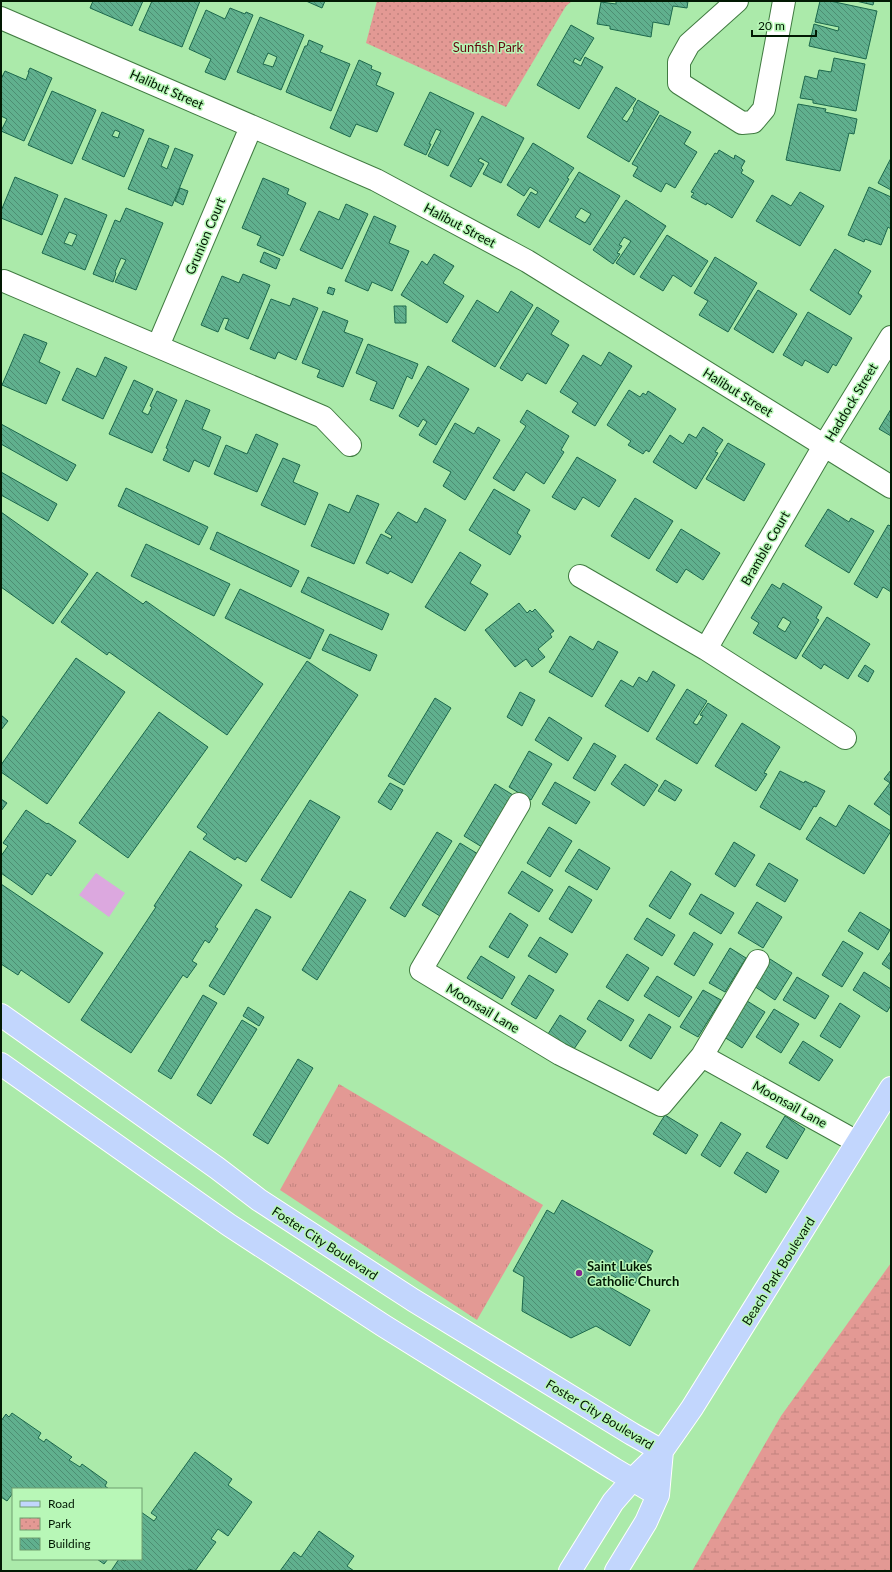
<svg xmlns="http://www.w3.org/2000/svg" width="892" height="1572" font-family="Lato,sans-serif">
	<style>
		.grass { fill: url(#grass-tufts) }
		.wetland { fill: url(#wetland-marsh) }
		.park { fill: url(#park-dots) }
		.water { fill: #dca8df }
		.building { fill: url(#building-back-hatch); stroke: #1c684c; fill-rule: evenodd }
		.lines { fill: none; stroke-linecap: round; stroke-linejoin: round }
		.minor-casing { stroke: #407b41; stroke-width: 24 }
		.major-casing { stroke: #fff; stroke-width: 24 }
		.minor { stroke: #fff; stroke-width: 22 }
		.major { stroke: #c2d6fd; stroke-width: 22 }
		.poi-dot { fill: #862690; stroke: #b8f7b7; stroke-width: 1.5 }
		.labels { text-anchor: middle; stroke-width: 3; stroke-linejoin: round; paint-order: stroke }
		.park-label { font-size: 13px; fill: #650610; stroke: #b8f7b7 }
		.street-label { font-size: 13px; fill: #021903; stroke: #b8f7b7 }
		.poi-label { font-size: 13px; font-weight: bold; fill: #021903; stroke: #b8f7b7; text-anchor: start }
	</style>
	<defs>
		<pattern id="grass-tufts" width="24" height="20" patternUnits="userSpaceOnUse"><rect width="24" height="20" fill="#e39994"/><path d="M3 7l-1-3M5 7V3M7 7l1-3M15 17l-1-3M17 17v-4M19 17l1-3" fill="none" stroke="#c1837e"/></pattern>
		<pattern id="wetland-marsh" width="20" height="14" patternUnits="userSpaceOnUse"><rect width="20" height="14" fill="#e39994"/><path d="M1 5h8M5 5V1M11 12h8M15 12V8" fill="none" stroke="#c1837e"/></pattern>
		<pattern id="park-dots" width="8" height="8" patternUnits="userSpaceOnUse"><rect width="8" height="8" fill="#e39994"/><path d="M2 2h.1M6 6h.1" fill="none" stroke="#c1837e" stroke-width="1.8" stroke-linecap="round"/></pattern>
		<pattern id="building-back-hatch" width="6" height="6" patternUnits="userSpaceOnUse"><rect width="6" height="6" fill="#60b08e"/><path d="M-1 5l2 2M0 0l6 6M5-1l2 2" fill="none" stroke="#4d8e72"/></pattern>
	</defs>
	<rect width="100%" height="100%" fill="#abeaaa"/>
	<path class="grass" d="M339 1084 543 1205 477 1320 280 1190Z"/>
	<path class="wetland" d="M891 1263V1571H692L781 1416Z"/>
	<path class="park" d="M377 1H572L566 6 506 107 366 43Z"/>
	<path class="water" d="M96 873 125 893 109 917 79 895Z"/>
	<path class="building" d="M93 1H143L132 26 90 8Z
		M152 1H200L182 47 139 30Z
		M306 1H325L322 8Z
		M616 1H688L687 8 673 6 669 25 653 22 651 37 610 29V26L597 24 601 2 616 4Z
		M820 1H830L877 11 866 59 809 46 814 24 838 31 839 27 815 22Z
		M856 1H874L873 5Z
		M230 8 245 14 246 12 253 15 225 80 205 72 211 59 189 49 206 10 225 19Z
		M260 17 304 35 281 90 237 72ZM268 53 277 57 273 67 263 64Z
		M571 25 594 38 580 61 575 58 573 62 581 66 585 57 603 67 579 109 537 85Z
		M309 40 323 46 320 52 350 64 331 111 286 92 305 46H307Z
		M834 58 865 64 856 111 813 103V100L800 98 805 76 817 79 819 70 831 72Z
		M359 60 372 66 371 69 381 73 376 85 394 93 377 132 356 124 350 137 330 128Z
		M30 68 52 78 24 141 1 131 7 119 1 116V79L5 71 26 80 29 72H28Z
		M616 87 636 99 622 119 627 122 634 110 633 109 638 100 659 112 629 162 587 137Z
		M52 91 96 110 72 164 28 145Z
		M430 92 474 113 448 166 428 156 441 131 436 129 429 144H431L426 155 404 145Z
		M798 104 826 109 825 112 857 119 854 134 849 133 840 171 786 160Z
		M102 112 144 130 124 177 82 159ZM115 130 120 132 118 138 112 136Z
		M660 115 691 132 684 144 697 152 675 188 666 183 661 192 633 176 638 167 632 164Z
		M482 116 524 138 501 183 483 174 489 163 480 158 478 161 484 164 471 187 450 176Z
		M149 138 169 146 161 166 167 169 175 148 193 155 172 206 128 189Z
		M533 143 574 168 567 178 569 179 539 228 517 215 531 192 536 195 538 192 530 187 524 196 507 185Z
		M719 150 734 159 735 155 745 161 741 168 743 170 741 173 754 181 732 218 707 203 706 205 691 197 694 193 691 192 715 153 717 154Z
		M891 158V190L878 183Z
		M579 172 620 196 590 245 549 221ZM581 208 591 214 585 223 575 217Z
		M15 177 58 195 42 235 1 218V211Z
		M263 178 289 189 287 194 306 203 283 256 257 245 261 236 242 228Z
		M869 187 891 197V229L888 227 881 245 865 239 864 242 848 235Z
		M180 188 188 191 183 205 175 201Z
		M800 192 824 206 800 246 756 221 772 195 791 206Z
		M65 198 107 215 85 270 42 253ZM69 232 77 235 72 246 64 243Z
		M626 200 666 226 634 275 616 263 631 241 624 237 619 245 622 246 617 253 620 254 613 264 593 250Z
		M346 204 368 214 342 269 300 250 319 211 339 220Z
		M126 208 163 223 136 290 115 282 126 260 121 258 115 272 116 273 113 282 93 274 115 220 120 222Z
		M374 216 396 226 389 243 409 251 392 291 372 282 368 291 345 281Z
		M667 235 708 261 691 287 673 275 663 291 640 277Z
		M835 249 871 271 858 293 862 296 850 315 810 290Z
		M264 252 280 259 276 269 260 262Z
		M434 254 454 266 443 283 464 296 447 323 401 295 422 261 427 265Z
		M715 257 757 283 728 332 699 315 708 301 694 293Z
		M243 274 270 285 248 339 225 329 229 319 224 318 218 332 201 325 222 276 239 283Z
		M329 287 335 289 333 295 327 293Z
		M758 290 797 314 773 353 734 329Z
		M511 291 533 305 495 367 452 341 477 300 498 313Z
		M293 298 318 308 296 360 278 352 275 359 250 349 271 299 290 306Z
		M394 306H406V323H395Z
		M537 307 559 321 551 334 569 345 546 384 527 373 522 381 500 368Z
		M323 311 348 321 344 332 363 339 343 387 317 377 320 370 302 363Z
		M808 312 852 338 836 366 833 364 828 373 805 360 802 366 783 355Z
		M24 334 47 343 39 362 60 372 46 404 2 385Z
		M368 344 418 364 412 379 407 376 393 409 370 400 377 382 356 373Z
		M609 352 632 366 595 426 572 412 578 403 560 392 583 355 601 366Z
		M105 357 127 367 103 419 62 400 77 368 96 377Z
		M428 366 469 389 436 445 419 435 427 422 423 419 418 427 399 416Z
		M134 380 153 389 142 412 148 415 152 407 150 406 157 391 177 400 152 453 109 434Z
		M629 390 640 397 643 393 646 395 648 391 676 409 649 452 646 450 643 454 628 445 631 441 607 425Z
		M186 400 210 410 202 429 221 437 209 467 194 460 189 472 163 460 168 449 166 448Z
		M891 409V436L879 429Z
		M527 410 569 436 561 450 564 452 544 484 526 472 514 491 493 478 526 426 520 422Z
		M455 423 474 434 478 427 500 440 465 500 443 486 451 472 433 462Z
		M1 424 76 465 67 481 1 444Z
		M703 427 723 440 715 452 718 453 696 489 653 462 670 435 683 444 689 434 696 438Z
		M256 434 278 444 257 492 214 474 226 445 247 454Z
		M728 443 765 464 744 501 706 479Z
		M577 457 616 480 599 507 583 497 575 510 552 497Z
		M283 458 300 465 293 482 318 493 305 525 261 505Z
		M1 472 57 504 48 521 1 495Z
		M126 488 208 527 199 545 118 506Z
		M494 489 530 510 517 533 521 536 510 555 469 530Z
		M357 495 379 504 354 564 311 546 329 504 349 513Z
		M635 498 673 521 649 559 611 536Z
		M425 508 446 520 412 583 390 571 388 574 366 563 381 534 391 539 392 536 385 532 398 512 417 523Z
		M828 509 849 522 851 518 874 531 849 573 805 546Z
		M1 512 88 574 53 624 1 587Z
		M888 525 891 526V592L883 587 877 598 854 584Z
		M681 529 720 553 703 580 686 569 677 583 656 570Z
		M217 532 299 571 291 587 210 549Z
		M146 544 230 584 214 616 131 576Z
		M460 552 481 565 470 583 488 594 465 631 425 607Z
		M97 572 143 604 146 601 263 684 227 735 109 652 107 655 61 622Z
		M308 577 389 614 382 630 301 592Z
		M783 583 822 607 816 618 819 620 796 659 753 633 759 623 751 618 772 584 780 589ZM783 617 791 622 785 632 777 627Z
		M240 589 324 630 310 659 225 618Z
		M519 603 527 613 530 610 532 612 535 609 554 631 550 634 552 637 538 649 545 657 532 667 526 659 515 667 485 630Z
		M827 617 870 644 848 679 824 664 821 669 802 656Z
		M330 634 377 655 370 671 322 650Z
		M570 636 593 650 598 641 618 652 592 697 549 672Z
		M76 658 125 692 47 804 1 772V765Z
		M307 661 358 695 246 862 237 857 235 860 203 839 207 834 197 827Z
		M865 665 874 671 868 682 858 676Z
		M653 671 675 685 648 732 605 706 621 680 633 687 639 677 647 682Z
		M687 689 707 701 693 723 697 725 703 716 700 715 708 703 727 715 697 764 656 739Z
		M520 692 535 700 522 726 507 717Z
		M435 698 451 708 404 785 388 776Z
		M159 712 208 747 128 858 79 823Z
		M1 715 8 721 1 730Z
		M549 717 582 738 568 761 535 740Z
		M742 723 780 747 764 773 767 774 756 791 715 766Z
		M594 743 616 756 595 791 573 778Z
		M529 751 552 764 531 800 509 787Z
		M625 764 658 785 644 806 611 784Z
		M891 770V816L874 804 890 783 884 779Z
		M780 771 804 783 805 781 825 791 816 807 814 806 800 830 760 807Z
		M665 780 682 790 675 801 658 791Z
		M555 782 590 802 576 824 542 804Z
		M390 783 403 790 391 810 378 802Z
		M495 784 513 795 482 847 464 836Z
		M1 799 7 803 1 811Z
		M310 800 340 817 291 898 261 880Z
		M849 805 891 831 864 874 806 839 820 817 836 827Z
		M26 810 47 824 48 823 76 841 51 876 47 873 32 895 1 873V856L8 846 3 843Z
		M549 827 572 841 550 877 527 863Z
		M437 832 452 841 405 917 390 908Z
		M734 842 755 855 735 887 715 874Z
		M460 843 478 854 440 916 422 905Z
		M579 849 610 868 597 890 565 871Z
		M190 851 242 885 215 927 218 929 209 943 205 940 192 961 197 964 187 978 183 975 131 1053 81 1020 156 907 154 906Z
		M769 863 798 880 785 902 756 885Z
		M522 871 553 890 539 912 508 893Z
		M671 871 691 884 670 919 649 906Z
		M1 884 103 953 69 1003 21 970 18 975 1 964Z
		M569 886 592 900 572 933 549 919Z
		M350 891 366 900 317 980 302 970Z
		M701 894 734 913 721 934 689 914Z
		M757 902 782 917 763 948 738 933Z
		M256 909 271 917 224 995 209 986Z
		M860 912 890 930 878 950 848 931Z
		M510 913 528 925 508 958 489 947Z
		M647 918 675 935 662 956 634 939Z
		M694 932 713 944 694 976 674 964Z
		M540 937 568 954 556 973 528 956Z
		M843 941 863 953 842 987 822 975Z
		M730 948 746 958 725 992 709 983Z
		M891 951V970L882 964Z
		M627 954 649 968 628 1001 606 987Z
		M481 956 515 977 502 999 467 978Z
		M770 959 792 973 775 1000 754 986Z
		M864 972 891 989V1005L887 1012 853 990Z
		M529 975 554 990 536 1019 511 1004Z
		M657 976 692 997 679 1017 644 996Z
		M797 977 829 996 815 1019 783 1000Z
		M703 990 721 1000 698 1037 680 1027Z
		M203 995 217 1003 171 1079 158 1071Z
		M599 1000 634 1020 621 1041 587 1019Z
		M747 1001 765 1012 742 1048 724 1037Z
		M840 1003 860 1016 840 1048 820 1036Z
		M248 1007 264 1017 259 1026 243 1016Z
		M774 1009 799 1024 781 1053 756 1037Z
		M649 1014 671 1027 651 1059 629 1046Z
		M560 1015 586 1031 574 1049 548 1034Z
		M242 1020 257 1029 211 1104 197 1095Z
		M803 1041 833 1060 819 1081 789 1063Z
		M298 1059 313 1068 268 1144 253 1135Z
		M665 1115 698 1135 686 1154 653 1134Z
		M785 1116 805 1129 787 1159 766 1147Z
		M721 1122 741 1134 720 1167 701 1155Z
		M747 1152 779 1171 766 1193 734 1173Z
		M562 1200 653 1251 633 1287 611 1275 606 1285 650 1310 630 1346 596 1326 571 1338 522 1311 524 1277 513 1271 547 1210 554 1214Z
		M12 1413 41 1433 38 1438 44 1442 46 1439 72 1457 69 1460 80 1467 82 1464 107 1482 105 1486 109 1489H13V1493L7 1501 1 1497V1421L6 1414 9 1417Z
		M195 1452 232 1479 228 1485 252 1502 228 1536 218 1529 211 1539 216 1542 195 1571 189 1569 188 1571H111L119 1559 125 1561 127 1559H141V1512L154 1521 157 1517 151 1513Z
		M319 1531 354 1556 347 1566 354 1571H280L294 1552 301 1557Z
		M97 1559H108L104 1564Z"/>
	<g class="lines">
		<defs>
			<path id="minor" d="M737 1 689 44 679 62V83L742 123 753 122 764 109 784 1
				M1 18 376 180 527 261 891 487
				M4 281 323 417 350 445
				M158 346 251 127
				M580 576 706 649 845 738
				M706 649 824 446 891 337
				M519 804 421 970 560 1054 661 1105 702 1056 758 961
				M702 1056 857 1142"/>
			<path id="major" d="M1 1015 217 1168 259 1200 413 1300 632 1434 662 1451
				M1 1064 229 1225 384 1326 614 1469 658 1495
				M570 1571 613 1502 632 1480 662 1451 692 1408 891 1088
				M616 1571 646 1522 658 1495 662 1451"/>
		</defs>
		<use href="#minor" class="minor-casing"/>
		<use href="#major" class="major-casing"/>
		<use href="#minor" class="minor"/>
		<use href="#major" class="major"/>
	</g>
	<circle class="poi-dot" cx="579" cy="1273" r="4"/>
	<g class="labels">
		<g class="park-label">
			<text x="488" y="52">Sunfish Park</text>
		</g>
		<g class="street-label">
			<text transform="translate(167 89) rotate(24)" y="5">Halibut Street</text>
			<text transform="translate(460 225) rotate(28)" y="5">Halibut Street</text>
			<text transform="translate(205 236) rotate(-67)" y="5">Grunion Court</text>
			<text transform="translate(738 392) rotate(32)" y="5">Halibut Street</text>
			<text transform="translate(851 402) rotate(-59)" y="5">Haddock Street</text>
			<text transform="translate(765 548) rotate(-60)" y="5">Bramble Court</text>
			<text transform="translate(483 1008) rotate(31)" y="5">Moonsail Lane</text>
			<text transform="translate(790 1104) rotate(29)" y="5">Moonsail Lane</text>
			<text transform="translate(325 1243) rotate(33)" y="5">Foster City Boulevard</text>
			<text transform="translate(778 1271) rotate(-58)" y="5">Beach Park Boulevard</text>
			<text transform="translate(600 1414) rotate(31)" y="5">Foster City Boulevard</text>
		</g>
		<g class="poi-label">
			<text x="587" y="1271">Saint Lukes<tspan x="587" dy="15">Catholic Church</tspan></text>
		</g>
	</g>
	<rect width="892" height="1572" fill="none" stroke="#021903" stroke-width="4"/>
	<rect x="12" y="1488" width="130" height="72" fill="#b8f7b7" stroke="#6f9e6f"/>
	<rect x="20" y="1501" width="20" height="6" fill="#c2d6fd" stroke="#6f9e6f"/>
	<text x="48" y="1508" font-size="12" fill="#021903">Road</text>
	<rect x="20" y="1518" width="20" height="12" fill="url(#park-dots)" stroke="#6f9e6f"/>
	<text x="48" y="1528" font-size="12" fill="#021903">Park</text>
	<rect x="20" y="1538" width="20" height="12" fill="url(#building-back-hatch)" stroke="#6f9e6f"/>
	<text x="48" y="1548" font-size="12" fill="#021903">Building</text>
	<path d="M752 30v6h64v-6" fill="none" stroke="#021903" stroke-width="2"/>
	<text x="758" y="30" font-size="12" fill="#021903" stroke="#b8f7b7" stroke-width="3" paint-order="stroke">20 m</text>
</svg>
